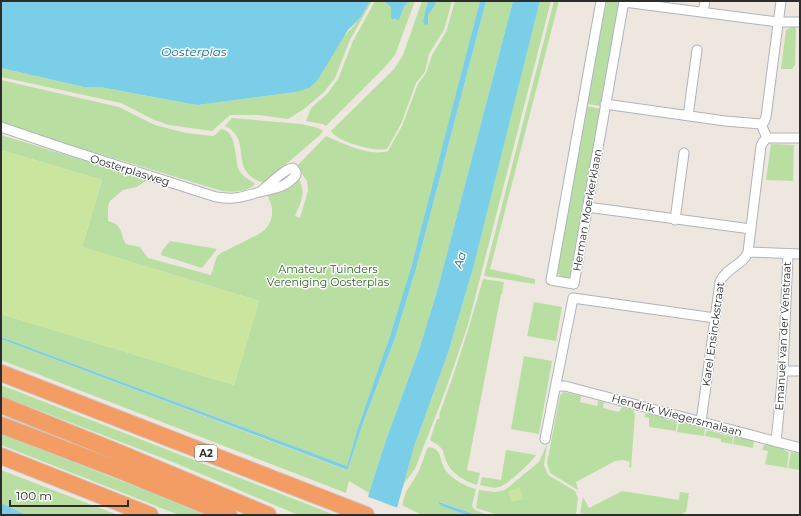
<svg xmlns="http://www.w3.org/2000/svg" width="801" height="516" font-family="Montserrat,sans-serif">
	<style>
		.green { fill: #b8dfa1 }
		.pitch { fill: #cae69e }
		.water { fill: #7bcee7 }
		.pier { fill: #ede7e0 }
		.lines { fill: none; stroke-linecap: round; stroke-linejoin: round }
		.street-casing { stroke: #b0b3bc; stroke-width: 11 }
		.highway-casing { stroke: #c8c8c8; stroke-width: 18 }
		.street { stroke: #fff; stroke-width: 9 }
		.highway { stroke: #f39d65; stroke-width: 16 }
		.labels { text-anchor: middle; stroke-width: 3; stroke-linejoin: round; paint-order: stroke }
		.shield { fill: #fff; stroke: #6c6c6c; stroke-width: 1 }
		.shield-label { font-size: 10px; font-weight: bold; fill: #2d2d2d }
		.street-label { font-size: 11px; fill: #2d2d2d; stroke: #fff }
		.park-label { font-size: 11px; fill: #316620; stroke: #fff }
		.water-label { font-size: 12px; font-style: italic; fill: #176f96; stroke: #fff }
	</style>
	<rect width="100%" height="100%" fill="#ede7e0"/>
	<path class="green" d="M370 1H372L350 40 335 78 324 92 304 109 288 119 259 115H230L212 131 169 125 154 120 121 103 1 77V68L84 87H100L191 104 198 105 296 92 361 17Z
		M375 1H383L391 7 394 20H399L404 7 409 1H415L395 55 383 69 326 126 323 124 306 121 311 108 327 94 338 79 353 41Z
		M422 1H452L444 30 429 54 425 72 416 83 401 124 387 149C375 152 337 142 331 131L394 69 403 55Z
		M455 1H480C457 90 436 179 411 268 392 335 367 400 347 466L1 337V314L234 385 259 301 82 247 102 180 1 150V135L147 180 137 187 123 190 110 201 108 206V221C123 224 120 234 126 244L140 247 148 258 211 275 217 256 221 253 259 234C274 226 276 207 266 194L298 177C307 193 301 201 295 216L300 218 308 191 307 181 297 167 299 164 326 136C342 143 371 157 388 151L402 126 418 84 426 73 432 55 446 32Z
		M486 1H513L438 288 420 347 386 440 369 493 349 481 346 493 1 360V339L344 469H348L362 426 395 338 416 269Z
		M540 1H551L468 325 446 389 415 469 405 482 401 491 414 447 448 353 474 265Z
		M554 1H559L490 269 535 279V284L484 276Z
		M604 1H621L602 106 586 104Z
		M791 27H796L795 65 792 69H781L786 30Z
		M1 80 119 107 155 125 186 133 213 136 215 135 221 129C238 131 234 159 239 170 242 176 250 180 255 184 248 192 233 192 222 191L1 124Z
		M585 106 602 109 573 272 571 276C564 280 558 277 557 270Z
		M232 118 301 124 318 128 323 131 320 135 270 178 264 182H261C255 180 249 176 246 171 237 158 247 136 225 126Z
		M771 144 794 145 793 181 766 180Z
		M170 241 217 249 202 268 161 255 162 251Z
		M483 279 504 282 502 294H501L467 470 480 473 477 485C464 481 452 474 446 461 444 456 444 450 440 447 437 443 433 443 430 440L437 419H439L440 416 439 415C456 370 470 325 483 279Z
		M534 302 562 307 556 341 527 336Z
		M524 356 552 361 539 434 511 429Z
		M1 385 335 515H298L173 462 1 396Z
		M564 392 581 396 580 402 597 406 598 401 604 402 603 408 619 412 622 407 633 410 635 414 631 468 629 467 630 462 623 460 615 461 576 482 578 490 550 473 547 463 560 395Z
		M651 412 663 416 665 419 677 422 676 431 649 427V418L644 417 645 414Z
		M679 422 705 429 704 436 677 432Z
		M707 430 733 437 732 444 721 442V439L705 436Z
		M1 434 152 493 205 515H179L1 445Z
		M736 435 754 440 753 448 733 444 734 437Z
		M547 444 544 465 548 475 575 491 578 498 576 515H498L476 508 479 490 495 492 505 490 539 462Z
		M768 444 783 447 785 451 789 452 787 468 765 464 768 451 762 450 764 445Z
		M429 447C443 449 439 461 446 471 454 480 464 486 476 489L472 506 475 510 488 515H477L440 502 442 506 466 515H422L402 505 406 492 419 471 427 449Z
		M506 450 536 455C532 462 506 486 499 487 493 489 486 486 480 485L482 477 501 480Z
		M791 452 800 454V470L788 468Z
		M1 470 118 515H27L1 503Z
		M622 491 679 500 680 492 689 493 686 512 680 515H586L580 513 583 497 589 508Z"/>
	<path class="pitch" d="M1 150 102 180 82 247 259 301 234 385 1 314Z
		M520 487 523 499 512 502 508 491Z"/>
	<path class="water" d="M1 1H370L361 17 348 30 317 81 309 88 296 92 198 105 191 104 100 87H84L1 68Z
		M383 1H409L404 7 399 20 392 19 391 17V7Z
		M428 1H436L435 5 428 15V24L425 25 423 21Z
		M480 1H486L416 269 395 338 362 426 348 469H345L1 339V337L347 466 359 425 390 336 411 268Z
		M513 1H540L474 265 448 353 414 447 395 515H364L369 493 386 440 420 347 438 288Z
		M439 502 477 515H466L442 506 439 503Z
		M1 503 27 515H1Z"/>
	<path class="pier" d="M366 496 398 508 397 515H362Z"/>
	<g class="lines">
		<defs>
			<path id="street" d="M601 1 551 280 574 284 624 1
				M624 2 778 22H800
				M703 12 705 1
				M605 104 725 121 761 124
				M688 116 697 50
				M1 127 66 149 216 197C236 200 241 197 260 192 275 188 285 188 296 175V172L293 168C285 168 268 186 260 192
				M767 138H800
				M587 207 751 229
				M675 220 684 153
				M748 252 800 254
				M783 371H800
				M555 388 559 386H565L800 448
				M701 422 720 282C725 268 744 265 748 252L761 146 763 142 767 138 761 124 764 122 766 117 781 1
				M545 439 573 298 715 318
				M776 442 783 371 788 254"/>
			<path id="highway" d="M1 373 366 515
				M1 405 120 453 268 515
				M1 425 114 468 229 515
				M1 456 150 515"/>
		</defs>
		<use href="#street" class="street-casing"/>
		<use href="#highway" class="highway-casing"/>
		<use href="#street" class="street"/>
		<use href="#highway" class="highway"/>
	</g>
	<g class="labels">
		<rect class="shield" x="195" y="445" width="22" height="16" rx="3"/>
		<g class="shield-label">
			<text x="206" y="457">A2</text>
		</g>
		<g class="street-label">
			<text transform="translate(130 170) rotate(17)" y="4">Oosterplasweg</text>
			<text transform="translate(587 210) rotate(-80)" y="4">Herman Moerkerklaan</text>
			<text transform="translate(713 334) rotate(-82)" y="4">Karel Ensinckstraat</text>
			<text transform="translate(783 336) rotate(-87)" y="4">Emanuel van der Venstraat</text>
			<text transform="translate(677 415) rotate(15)" y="4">Hendrik Wiegersmalaan</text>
		</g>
		<g class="park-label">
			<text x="328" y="273">Amateur Tuinders<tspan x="328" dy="13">Vereniging Oosterplas</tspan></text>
		</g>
		<g class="water-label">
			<text x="194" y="56">Oosterplas</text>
			<text transform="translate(460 260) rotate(-74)" y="4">Aa</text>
		</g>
	</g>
	<rect width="801" height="516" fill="none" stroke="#2d2d2d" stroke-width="4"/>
	<path d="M10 500v6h118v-6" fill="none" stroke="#2d2d2d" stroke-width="2"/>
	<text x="16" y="500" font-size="12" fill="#2d2d2d" stroke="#ffffff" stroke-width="3" paint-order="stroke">100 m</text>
</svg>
